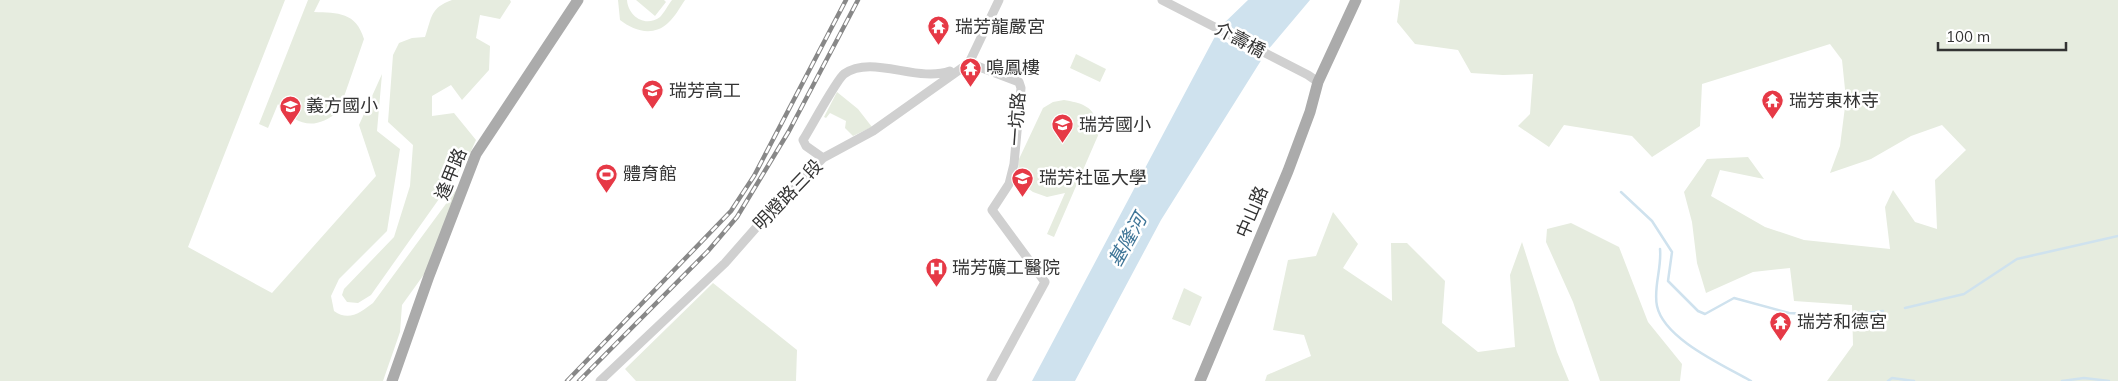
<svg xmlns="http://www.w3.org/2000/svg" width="2118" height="381" font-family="Mulish,'Noto Sans TC',sans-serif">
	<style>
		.green { fill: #e6ecdf }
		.water { fill: #cfe2ee }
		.pier { fill: #fff }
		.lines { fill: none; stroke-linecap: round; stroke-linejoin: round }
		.stream { stroke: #cfe2ee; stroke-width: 2.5 }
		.minor { stroke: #d0d0d0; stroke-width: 9 }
		.major { stroke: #ababab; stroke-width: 11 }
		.rail-casing { stroke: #888; stroke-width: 4.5 }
		.rail { stroke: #fff; stroke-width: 2.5; stroke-dasharray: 8; stroke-linecap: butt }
		.labels { text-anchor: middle; stroke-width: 5; stroke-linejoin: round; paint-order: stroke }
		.poi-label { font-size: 18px; fill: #333; stroke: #fff; text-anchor: start }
		.street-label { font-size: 18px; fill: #333; stroke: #fff }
		.water-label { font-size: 19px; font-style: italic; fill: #3f7597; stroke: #fff }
	</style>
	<rect width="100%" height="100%" fill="#fff"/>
	<path class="green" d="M0 0H285L188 247 272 293 376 176 359 125 382 74 377 131 400 149 387 231 339 279 331 296 334 311C349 322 361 312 373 303L462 182 425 273 402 305 400 332 383 381H0Z
		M308 0H320L314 12C338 13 356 12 364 39L339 111C315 131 297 126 278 104L268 128 259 124Z
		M452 0H510L511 2 500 19 480 15 476 38 490 46 489 70 462 100 451 85 432 96V116L454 113 476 140 468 158 371 295 358 303 347 302 342 295 344 289 394 237 410 186 413 145 388 122 393 55 399 43 412 38 425 37C432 17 430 8 452 0Z
		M618 0H627C628 16 645 28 660 17 664 13 668 5 672 0H685C680 7 675 17 668 23 653 37 634 31 620 20Z
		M636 0H664L666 2 655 16Z
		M1400 0H2118V381H1827L1853 345 1852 305 1794 301 1790 268 1753 272 1706 293 1697 263 1692 222 1684 192 1707 159 1748 157 1764 179 1720 170 1711 196 1765 227 1804 240 1890 249 1885 207 1893 190 1915 222 1937 229 1935 180 1966 150 1942 125 1911 136 1871 159 1830 173 1840 146 1846 99 1842 60 1830 44 1702 84 1700 126 1652 157 1632 136 1564 125 1549 147 1518 126 1530 114 1533 74 1503 75 1471 73 1458 50 1415 44 1397 22Z
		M1076 54 1106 69 1100 82 1070 68Z
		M837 92 858 109 872 127 853 136 845 128 846 121 830 113 826 118 824 117Z
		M1064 100C1080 103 1093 105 1097 123L1101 115 1106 117 1054 237 1047 234 1065 193 1047 197 1033 192 1026 187 1018 171 1019 159 1043 108 1053 102Z
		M1333 212 1358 244 1343 268 1392 301 1391 243H1407L1445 281 1442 323 1478 352 1515 347 1510 275 1522 242 1557 352 1569 381H1265L1267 375 1311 356 1304 335 1273 330 1288 260 1316 256Z
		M1571 223 1619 247 1648 322 1682 364 1680 381H1600L1573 302 1546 242 1547 229Z
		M713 283 797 350 796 381H636L625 369Z
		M1184 288 1202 297 1190 326 1172 319Z"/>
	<path class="water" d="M1248 0H1310L1267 51 1161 220 1075 381H1032L1220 27Z"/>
	<path class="pier" d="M1221 22 1272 49 1263 62 1213 35Z"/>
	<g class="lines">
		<path class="stream" d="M1621 192 1652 221 1672 252 1668 281 1698 311 1705 314 1734 298 1789 313 1843 316 1883 311
			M1660 249C1662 268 1653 288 1657 306 1664 339 1723 365 1751 381
			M1905 308 1964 294 2017 259 2118 236
			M1888 381 1892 378 1914 381
			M2062 381 2084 378 2109 381"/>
		<path class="minor" d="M1162 0 1308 75 1318 82
			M969 63 1019 82 1021 88 1014 164 1009 184 992 210 1045 282 991 381
			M823 158 806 146 803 140C810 129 837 79 844 74 872 54 917 83 950 71
			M600 381 725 263 769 213 823 158 873 131 969 63 999 0"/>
		<path class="major" d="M392 381 429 276 476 154 578 0
			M1200 381 1288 171 1310 112 1318 82 1356 0"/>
		<defs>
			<path id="rail" d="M567 381 731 211 754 176 846 0
				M579 381 708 251 737 217 789 131 858 0"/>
		</defs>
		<use href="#rail" class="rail-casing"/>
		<use href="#rail" class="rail"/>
	</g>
	<defs>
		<symbol id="temple-pin" viewBox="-11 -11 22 30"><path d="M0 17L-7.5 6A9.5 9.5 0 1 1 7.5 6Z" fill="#e63946" stroke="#fff"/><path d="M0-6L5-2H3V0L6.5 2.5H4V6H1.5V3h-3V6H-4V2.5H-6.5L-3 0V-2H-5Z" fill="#fff"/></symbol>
		<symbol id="school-pin" viewBox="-11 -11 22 30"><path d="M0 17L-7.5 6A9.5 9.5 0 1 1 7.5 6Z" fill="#e63946" stroke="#fff"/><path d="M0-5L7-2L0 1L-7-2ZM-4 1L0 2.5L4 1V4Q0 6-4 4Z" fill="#fff"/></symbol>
		<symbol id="stadium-pin" viewBox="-11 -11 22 30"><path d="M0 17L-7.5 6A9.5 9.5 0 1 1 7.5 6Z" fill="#e63946" stroke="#fff"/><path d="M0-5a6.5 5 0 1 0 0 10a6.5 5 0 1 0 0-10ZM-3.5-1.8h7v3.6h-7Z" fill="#fff"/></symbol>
		<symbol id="university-pin" viewBox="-11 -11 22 30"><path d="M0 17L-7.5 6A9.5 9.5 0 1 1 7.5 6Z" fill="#e63946" stroke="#fff"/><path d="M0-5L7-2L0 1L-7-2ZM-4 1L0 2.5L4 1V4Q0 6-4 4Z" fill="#fff"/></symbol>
		<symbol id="hospital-pin" viewBox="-11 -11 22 30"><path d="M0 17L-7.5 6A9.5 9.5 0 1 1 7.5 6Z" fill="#e63946" stroke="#fff"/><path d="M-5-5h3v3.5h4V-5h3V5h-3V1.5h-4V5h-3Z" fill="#fff"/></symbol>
	</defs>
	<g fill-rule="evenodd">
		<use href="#temple-pin" x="926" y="14" width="25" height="34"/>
		<use href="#temple-pin" x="958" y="56" width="25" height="34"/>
		<use href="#school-pin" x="640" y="78" width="25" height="34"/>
		<use href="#temple-pin" x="1760" y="88" width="25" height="34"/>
		<use href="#school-pin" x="278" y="94" width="25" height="34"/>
		<use href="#school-pin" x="1050" y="112" width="25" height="34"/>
		<use href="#stadium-pin" x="594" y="162" width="25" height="34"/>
		<use href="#university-pin" x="1010" y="166" width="25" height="34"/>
		<use href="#hospital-pin" x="924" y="256" width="25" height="34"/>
		<use href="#temple-pin" x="1768" y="310" width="25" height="34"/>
	</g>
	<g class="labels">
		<g class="poi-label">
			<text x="955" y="33">瑞芳龍嚴宮</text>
			<text x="986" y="74">鳴鳳樓</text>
			<text x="669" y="97">瑞芳高工</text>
			<text x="1789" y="107">瑞芳東林寺</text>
			<text x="306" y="112">義方國小</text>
			<text x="1079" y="131">瑞芳國小</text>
			<text x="623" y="180">體育館</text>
			<text x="1039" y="184">瑞芳社區大學</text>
			<text x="952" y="274">瑞芳礦工醫院</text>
			<text x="1797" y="328">瑞芳和德宮</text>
		</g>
		<g class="street-label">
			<text transform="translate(1240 40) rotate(28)" y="6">介壽橋</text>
			<text transform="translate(1017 119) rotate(-86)" y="6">一坑路</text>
			<text transform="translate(451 174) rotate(-68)" y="6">逢甲路</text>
			<text transform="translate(788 195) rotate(-46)" y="6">明燈路三段</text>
			<text transform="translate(1252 212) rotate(-67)" y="6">中山路</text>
		</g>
		<g class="water-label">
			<text transform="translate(1127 240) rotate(-61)" y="7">基隆河</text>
		</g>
	</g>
	<path d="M1938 42v8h128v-8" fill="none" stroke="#333333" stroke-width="2.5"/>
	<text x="1946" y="42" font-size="15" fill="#333333" stroke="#ffffff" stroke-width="4" paint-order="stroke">100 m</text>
</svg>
